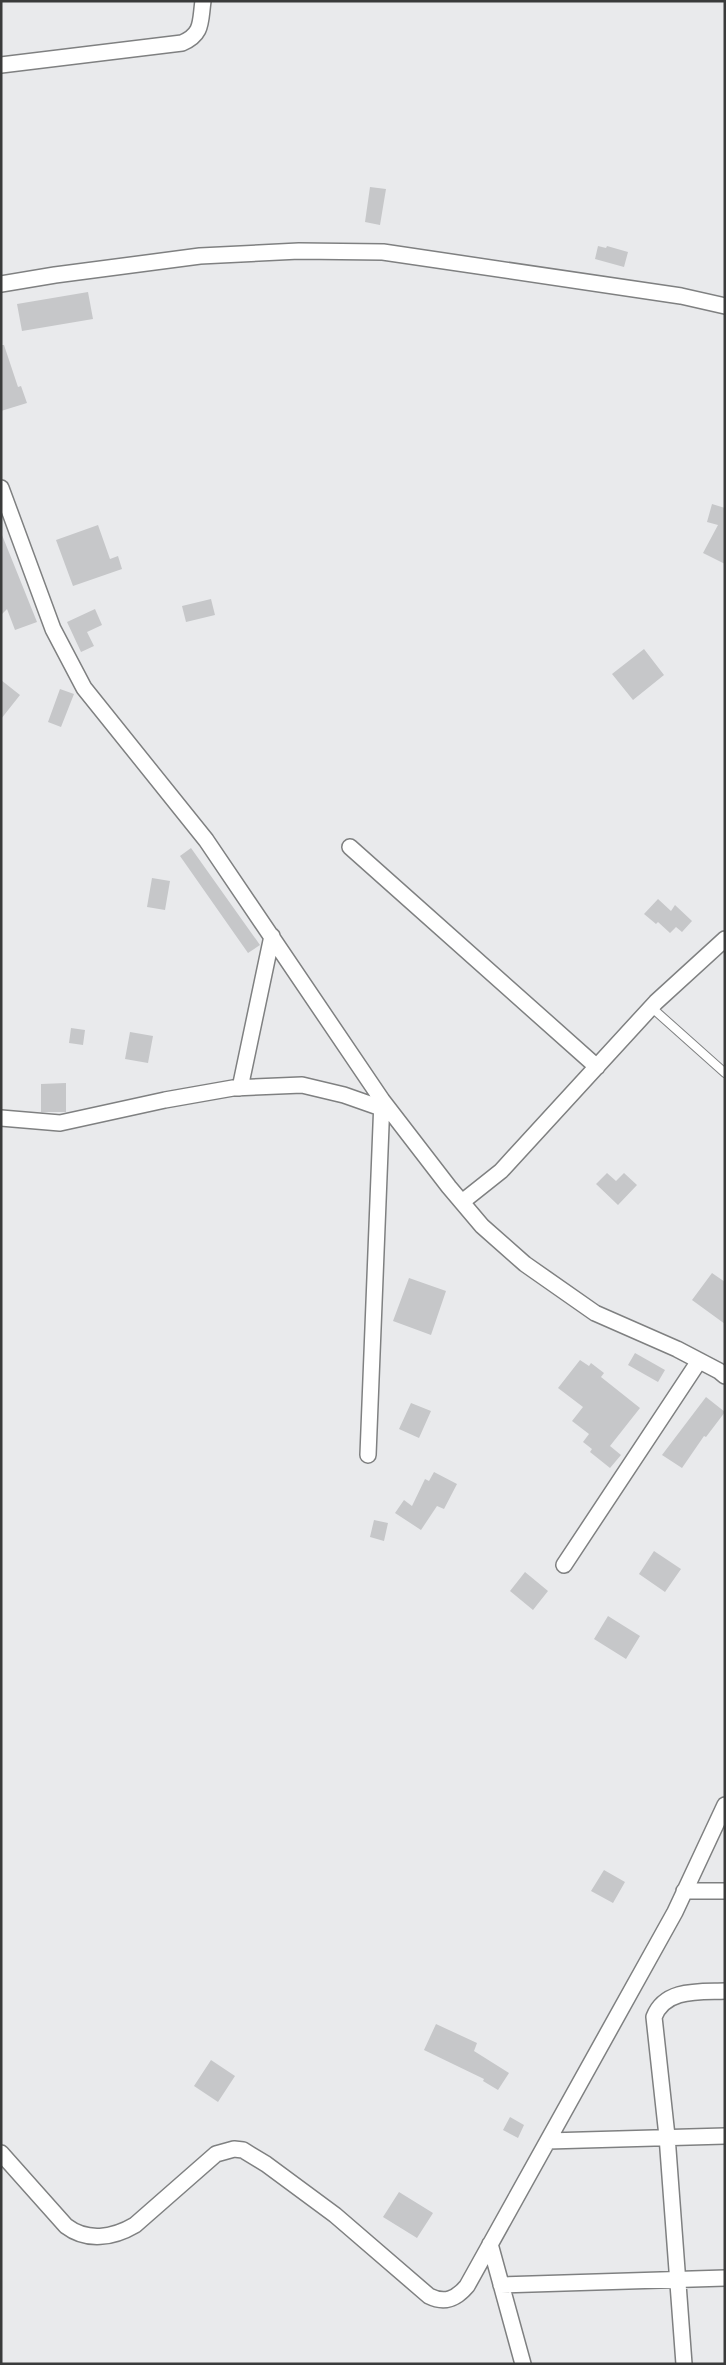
<svg xmlns="http://www.w3.org/2000/svg" width="726" height="2365" font-family="'Source Serif 4',serif">
	<style>
		.building { fill: #c6c7c9 }
		.lines { fill: none; stroke-linecap: round; stroke-linejoin: round }
		.service-casing { stroke: #7f8081; stroke-width: 10 }
		.minor-casing { stroke: #7f8081; stroke-width: 18 }
		.service { stroke: #fff; stroke-width: 8 }
		.minor { stroke: #fff; stroke-width: 15 }
	</style>
	<rect width="100%" height="100%" fill="#e9eaec"/>
	<path class="building" d="M370 187 386 189 380 225 365 222Z
		M598 246 606 248 607 246 628 252 624 267 595 259Z
		M88 292 93 319 22 331 17 304Z
		M1 345H4L18 387 21 386 27 403 1 411Z
		M712 504 725 508V564L703 553 718 525 707 522Z
		M98 525 110 559 118 556 122 569 73 586 56 540Z
		M2 535 37 622 15 630 7 609 1 615Z
		M211 599 215 615 186 622 182 606Z
		M95 609 102 625 87 632 94 646 81 652 67 622Z
		M644 649 664 675 633 700 612 674Z
		M1 680 20 695 1 719Z
		M60 689 74 694 61 727 48 722Z
		M191 848 260 945 248 953 180 856Z
		M152 878 170 881 165 910 147 907Z
		M658 899 671 911 675 905 692 921 682 932 676 927 670 933 658 922 656 924 644 914Z
		M71 1028 85 1030 83 1045 69 1043Z
		M130 1032 153 1036 148 1063 125 1059Z
		M66 1083V1112H41V1084Z
		M607 1173 616 1181 624 1173 637 1185 618 1205 596 1184Z
		M712 1273 725 1282V1324L692 1300Z
		M409 1278 446 1291 431 1335 393 1321Z
		M635 1353 665 1370 658 1382 628 1365Z
		M580 1360 589 1366 591 1363 604 1373 601 1377 640 1408 610 1446 621 1455 610 1468 590 1452 592 1449 583 1442 589 1434 572 1421 583 1407 558 1388Z
		M706 1397 725 1412 706 1437 704 1436 682 1468 662 1455Z
		M411 1403 431 1411 419 1438 399 1429Z
		M434 1472 457 1484 444 1509 437 1506 421 1530 395 1513 404 1500 412 1506 425 1479 429 1481Z
		M374 1520 388 1523 384 1541 370 1537Z
		M654 1551 681 1569 665 1592 639 1574Z
		M525 1572 548 1591 533 1610 510 1591Z
		M608 1616 640 1636 626 1659 594 1639Z
		M604 1870 625 1882 613 1903 591 1891Z
		M436 2024 477 2043 474 2051 509 2073 498 2090 483 2081 484 2079 424 2050Z
		M211 2060 235 2076 218 2102 194 2086Z
		M510 2117 524 2125 518 2138 503 2130Z
		M399 2192 433 2213 417 2238 383 2217Z"/>
	<g class="lines">
		<defs>
			<path id="service" d="M651 1007 725 1073"/>
			<path id="minor" d="M1 65 182 43C203 34 200 22 203 1
				M1 284 55 275 200 256 299 251 383 252 681 296 725 306
				M1 488 53 629 84 688 206 840 382 1100 449 1187 482 1226 525 1264 595 1313 677 1349 719 1371 725 1376
				M350 847 597 1067
				M240 1088 272 936
				M1 1118 60 1123 165 1100 233 1088 302 1085 344 1095 381 1108
				M462 1202 501 1171 656 1002 725 939
				M368 1455 382 1100
				M564 1565 699 1361
				M684 1891H725
				M548 2141 725 2136
				M1 2153 66 2226C87 2242 113 2238 135 2225L216 2154 234 2149 243 2150 266 2164 335 2215 429 2296C445 2304 456 2299 467 2286L675 1912 725 1805
				M490 2244 523 2364
				M501 2285 725 2278
				M684 2364 667 2136 654 2017C665 1988 700 1992 725 1991"/>
		</defs>
		<use href="#service" class="service-casing"/>
		<use href="#minor" class="minor-casing"/>
		<use href="#service" class="service"/>
		<use href="#minor" class="minor"/>
	</g>
	<rect width="726" height="2365" fill="none" stroke="#3a3b3b" stroke-width="5"/>
</svg>
